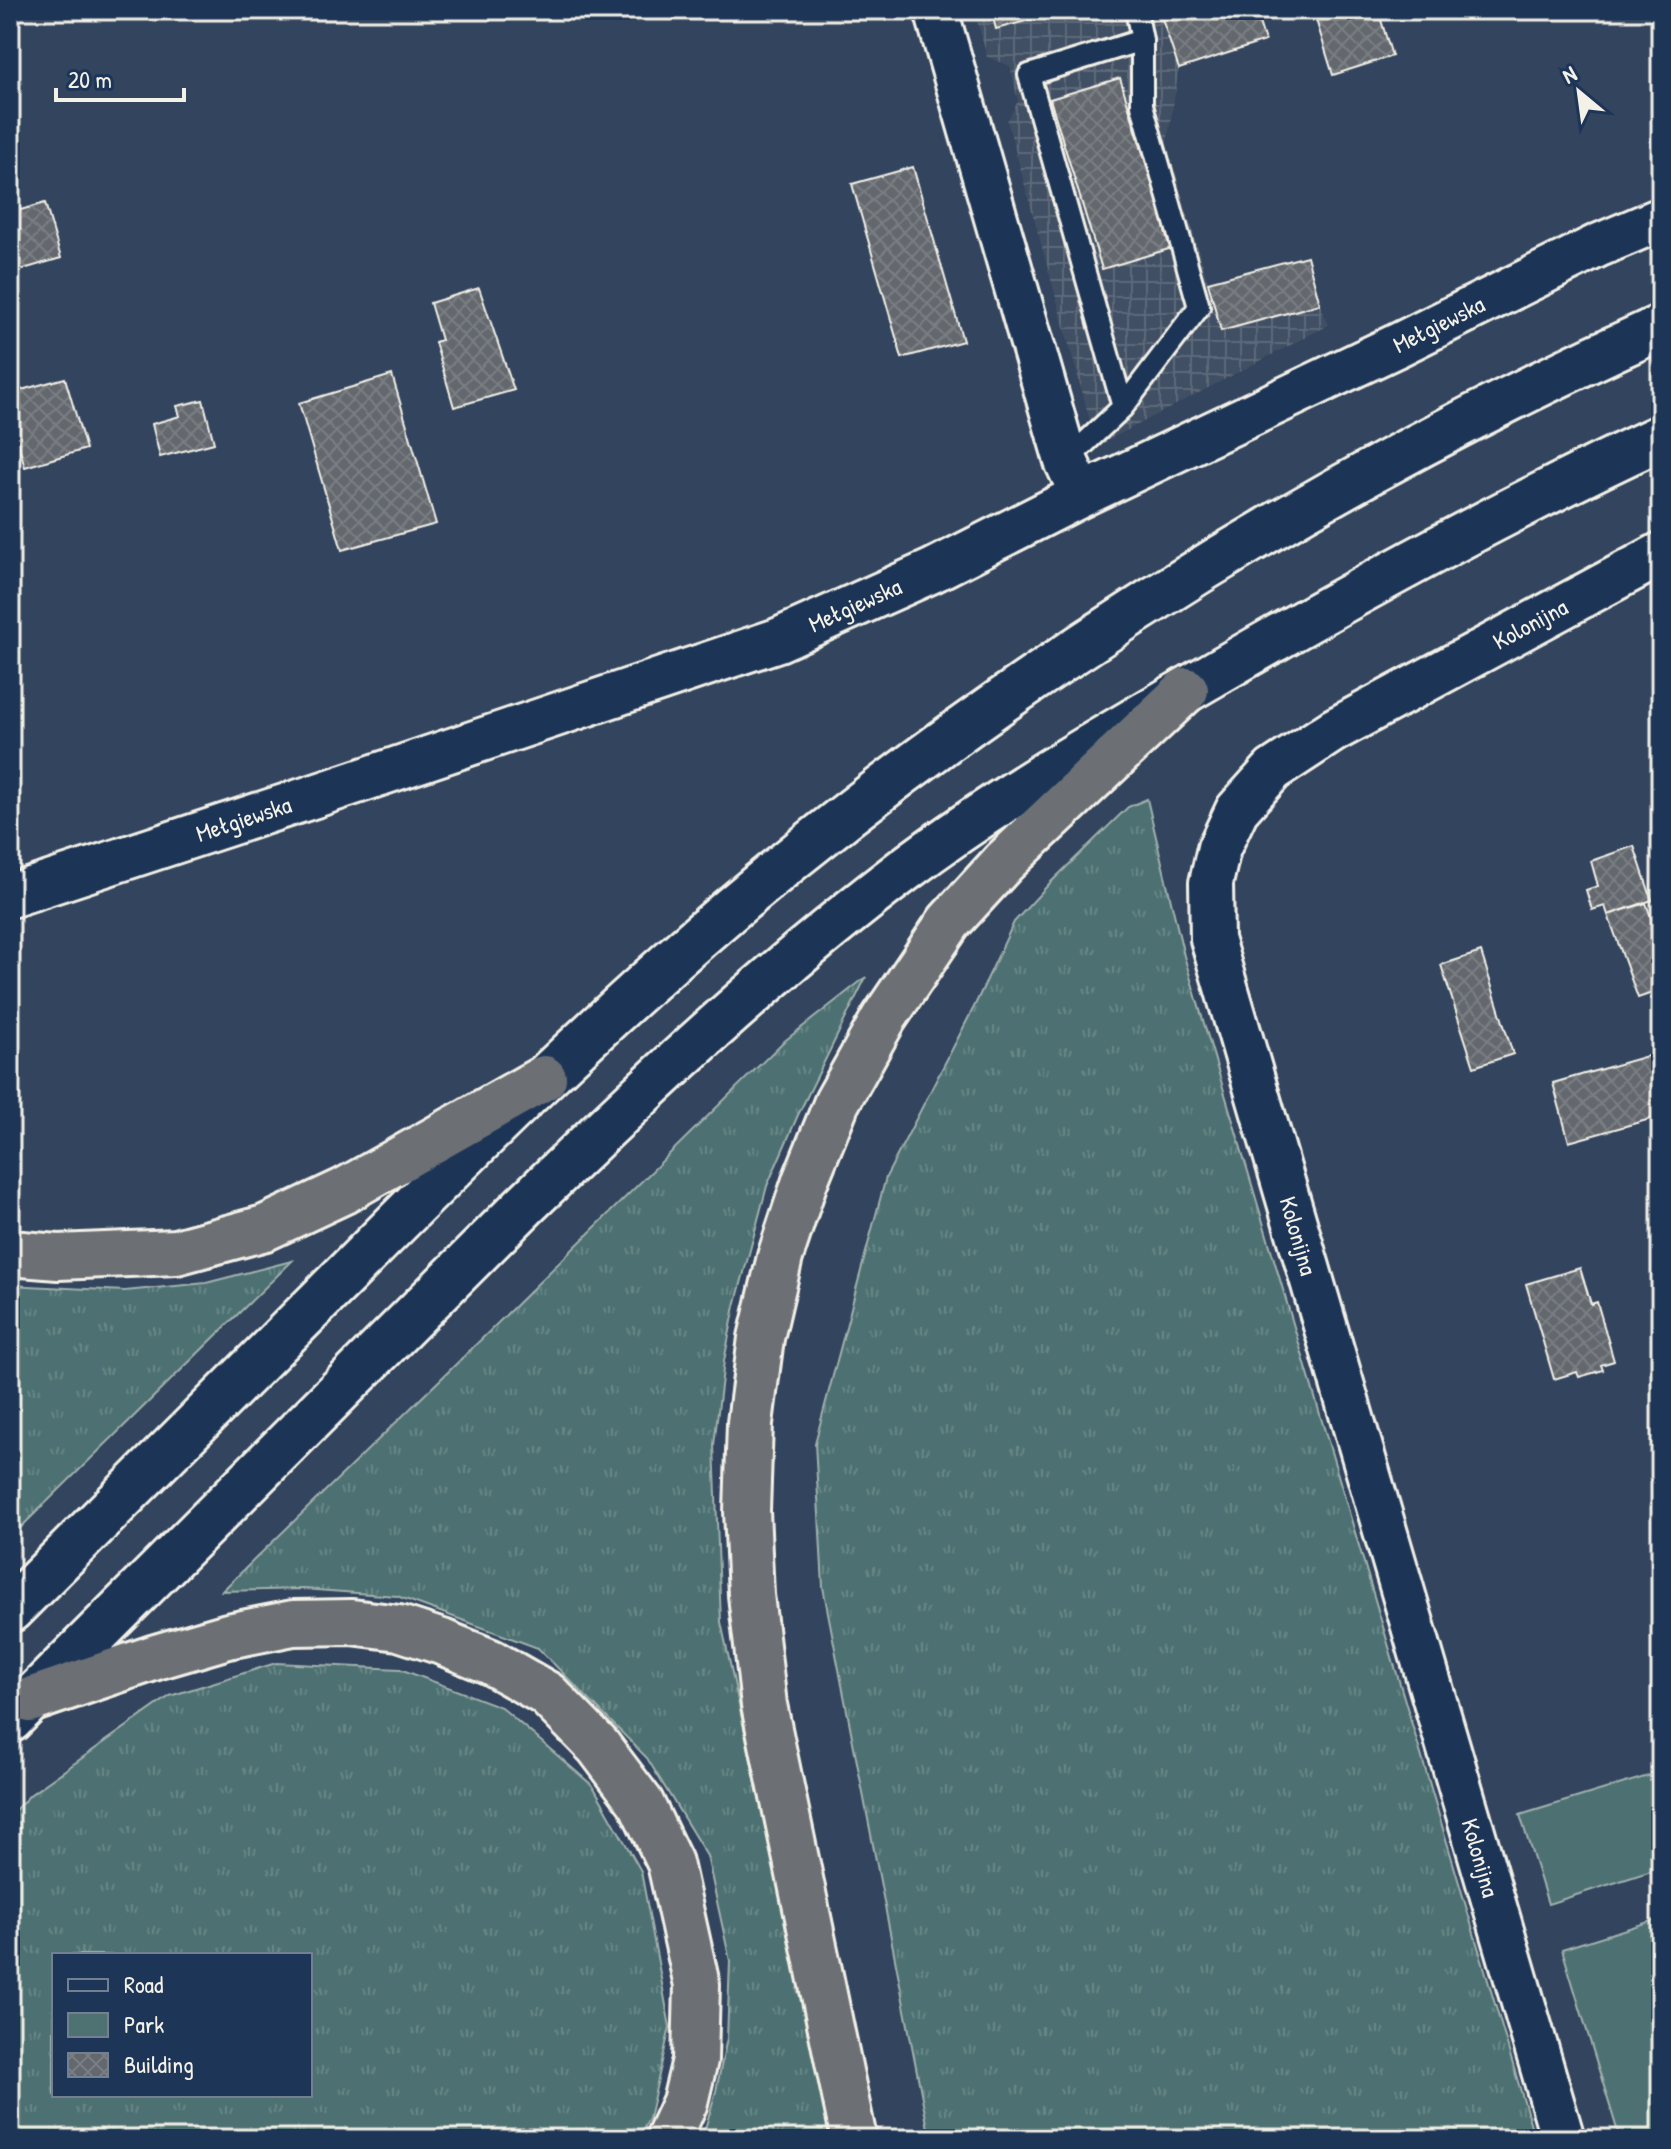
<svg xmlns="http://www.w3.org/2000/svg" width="1671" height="2149" font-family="'Patrick Hand',sans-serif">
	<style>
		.industrial { fill: url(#industrial-grid) }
		.grass { fill: url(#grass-tufts); stroke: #a1b1ad; stroke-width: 2; fill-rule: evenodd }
		.green { fill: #4e7172; stroke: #a1b1ad; stroke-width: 2 }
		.building { fill: url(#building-cross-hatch); stroke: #f4f1e8; stroke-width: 2 }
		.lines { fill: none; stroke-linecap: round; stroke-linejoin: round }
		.service-casing { stroke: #f4f1e8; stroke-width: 26 }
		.minor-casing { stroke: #f4f1e8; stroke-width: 48 }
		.secondary-casing { stroke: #f4f1e8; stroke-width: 50 }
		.motorway-casing { stroke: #f4f1e8; stroke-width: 50 }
		.service { stroke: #1d3557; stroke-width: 20 }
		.minor { stroke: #1d3557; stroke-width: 42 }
		.secondary { stroke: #1d3557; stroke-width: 44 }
		.motorway { stroke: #6c6f75; stroke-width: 44 }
		.labels { text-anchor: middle; stroke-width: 6; stroke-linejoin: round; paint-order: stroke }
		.street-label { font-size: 24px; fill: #f4f1e8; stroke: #1d3557 }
	</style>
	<defs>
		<pattern id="industrial-grid" width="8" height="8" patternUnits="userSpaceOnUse" patternTransform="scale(2)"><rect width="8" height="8" fill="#414f63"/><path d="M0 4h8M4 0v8" fill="none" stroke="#5d6979"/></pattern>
		<pattern id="grass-tufts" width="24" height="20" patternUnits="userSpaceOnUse" patternTransform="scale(2)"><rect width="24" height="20" fill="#4e7172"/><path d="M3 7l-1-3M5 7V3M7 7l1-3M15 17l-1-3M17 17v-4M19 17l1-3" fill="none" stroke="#688686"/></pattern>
		<pattern id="building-cross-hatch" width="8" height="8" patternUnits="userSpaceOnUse" patternTransform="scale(2)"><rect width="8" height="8" fill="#63686e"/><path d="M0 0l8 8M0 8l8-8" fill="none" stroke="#7a7e83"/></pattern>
	</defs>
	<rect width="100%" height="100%" fill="#32445e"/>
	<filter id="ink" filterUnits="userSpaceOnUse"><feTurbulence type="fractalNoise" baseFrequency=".0125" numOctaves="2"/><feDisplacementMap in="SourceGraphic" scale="16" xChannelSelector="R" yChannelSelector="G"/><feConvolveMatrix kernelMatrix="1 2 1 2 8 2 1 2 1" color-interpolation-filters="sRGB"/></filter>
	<g filter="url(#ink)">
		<path class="industrial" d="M974 10H1159L1179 69 1167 144 1208 282 1307 256 1320 304 1329 325 1097 446 1007 121 1018 101 1010 66 987 57Z"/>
		<path class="grass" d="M1147 799 1184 956 1535 2139H930L823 1587 815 1443 886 1177 974 1007 1014 922 1049 884 1128 807Z
			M866 977 798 1115 767 1186 735 1306 724 1361 714 1445 721 1622 833 2139H702L716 2091 727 2038 730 1961 707 1856 647 1758 538 1648 397 1596 303 1589 222 1591 448 1372 782 1043Z
			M292 1261 10 1538V1285L125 1291 206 1283Z
			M276 1663 400 1669 501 1707 593 1786 641 1871 670 2027 649 2118 637 2139H10V1815L31 1794 170 1696ZM54 1955H310V2095H54Z"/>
		<path class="green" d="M1661 1772V1868L1548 1904 1520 1815Z
			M1661 1918V2139H1620L1562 1949Z"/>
		<path class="building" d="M991 10H1043L1045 16 996 29Z
			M1159 10H1255L1265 41 1179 69Z
			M1313 10H1378L1392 56 1333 75Z
			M1120 78 1172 248 1102 269 1050 99Z
			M913 167 963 341 902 358 852 184Z
			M45 203 61 258 10 273V213Z
			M1307 256 1320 304 1221 331 1208 282Z
			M479 288 514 390 454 407 435 342 441 340 430 303Z
			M392 375 436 524 342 550 299 403Z
			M65 378 86 449 25 467 10 415V393Z
			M203 400 214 443 160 457 152 424 180 416 177 406Z
			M1634 846 1652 900 1608 915 1605 906 1592 910 1586 890 1598 886 1591 861Z
			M1646 903 1661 945V990L1638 998 1608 915Z
			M1481 952 1513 1054 1474 1067 1441 965Z
			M1661 1052V1116L1569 1142 1553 1083Z
			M1580 1268 1591 1304 1597 1302 1614 1361 1601 1365 1603 1370 1579 1377 1577 1372 1554 1379 1526 1284Z"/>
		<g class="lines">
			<defs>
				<path id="service" d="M1123 407 1029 75 1142 40 1136 10
					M1066 461 1123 407 1199 307 1142 105V40"/>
				<g id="minor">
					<path d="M936 10 1066 461 1082 495"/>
					<path id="s1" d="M10 896 321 794 778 640 932 571 1082 495 1400 344 1597 246 1661 219"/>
					<path id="s2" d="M1563 2139 1212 939 1211 883 1219 848 1237 810 1273 770 1334 730 1661 554"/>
				</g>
				<path id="secondary" d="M10 1610C122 1498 234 1386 347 1273 471 1148 596 1024 731 909 1012 672 1326 478 1661 327
					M10 1720 525 1205C646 1088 769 972 904 870 1001 797 1109 735 1214 674 1360 589 1508 508 1661 437"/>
				<path id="motorway" d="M10 1253 58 1257 176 1252 265 1228 344 1191 544 1078
					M30 1700 156 1657 228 1636 293 1623 352 1622 399 1628 442 1642 491 1662 547 1694 598 1746 641 1803 670 1863 697 1985 695 2060 685 2102 668 2139
					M854 2139 764 1705 751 1595 747 1511 750 1423 761 1338 780 1257 805 1181 837 1102 884 1018 949 922 1004 862 1186 690"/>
			</defs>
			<use href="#service" class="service-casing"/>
			<use href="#minor" class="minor-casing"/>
			<use href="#secondary" class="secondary-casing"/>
			<use href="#motorway" class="motorway-casing"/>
			<use href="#service" class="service"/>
			<use href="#minor" class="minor"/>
			<use href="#secondary" class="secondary"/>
			<use href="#motorway" class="motorway"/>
		</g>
	</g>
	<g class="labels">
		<g class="street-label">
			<text dy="8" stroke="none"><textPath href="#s1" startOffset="1542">Mełgiewska</textPath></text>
			<text dy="8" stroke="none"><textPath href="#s1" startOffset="894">Mełgiewska</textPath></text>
			<text dy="8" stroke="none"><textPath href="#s2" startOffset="1734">Kolonijna</textPath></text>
			<text dy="8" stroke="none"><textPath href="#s1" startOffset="246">Mełgiewska</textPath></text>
			<text transform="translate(1298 1236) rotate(74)" y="8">Kolonijna</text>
			<text transform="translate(1480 1858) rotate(74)" y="8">Kolonijna</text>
		</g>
	</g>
	<rect width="1671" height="2149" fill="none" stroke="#1d3557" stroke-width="40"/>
	<rect x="20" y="20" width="1631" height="2109" fill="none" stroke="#f4f1e8" stroke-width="3" filter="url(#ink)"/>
	<rect x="52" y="1953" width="260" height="144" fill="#1d3557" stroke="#738091" stroke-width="2"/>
	<rect x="68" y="1979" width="40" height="12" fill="#1d3557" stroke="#738091" stroke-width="2"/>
	<text x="124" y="1993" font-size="24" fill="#f4f1e8">Road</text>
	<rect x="68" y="2013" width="40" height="24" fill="#4e7172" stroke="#738091" stroke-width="2"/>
	<text x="124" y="2033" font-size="24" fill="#f4f1e8">Park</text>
	<rect x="68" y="2053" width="40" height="24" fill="url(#building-cross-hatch)" stroke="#738091" stroke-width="2"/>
	<text x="124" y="2073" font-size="24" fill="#f4f1e8">Building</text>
	<g transform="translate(1579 92) rotate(331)" stroke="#1d3557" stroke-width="6" paint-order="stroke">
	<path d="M0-6L14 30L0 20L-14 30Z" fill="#f4f1e8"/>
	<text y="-12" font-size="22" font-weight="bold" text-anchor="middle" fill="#f4f1e8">N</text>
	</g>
	<path d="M56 88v12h128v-12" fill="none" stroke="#f4f1e8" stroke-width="4"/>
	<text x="68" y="88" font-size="24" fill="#f4f1e8" stroke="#1d3557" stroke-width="6" paint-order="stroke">20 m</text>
</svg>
